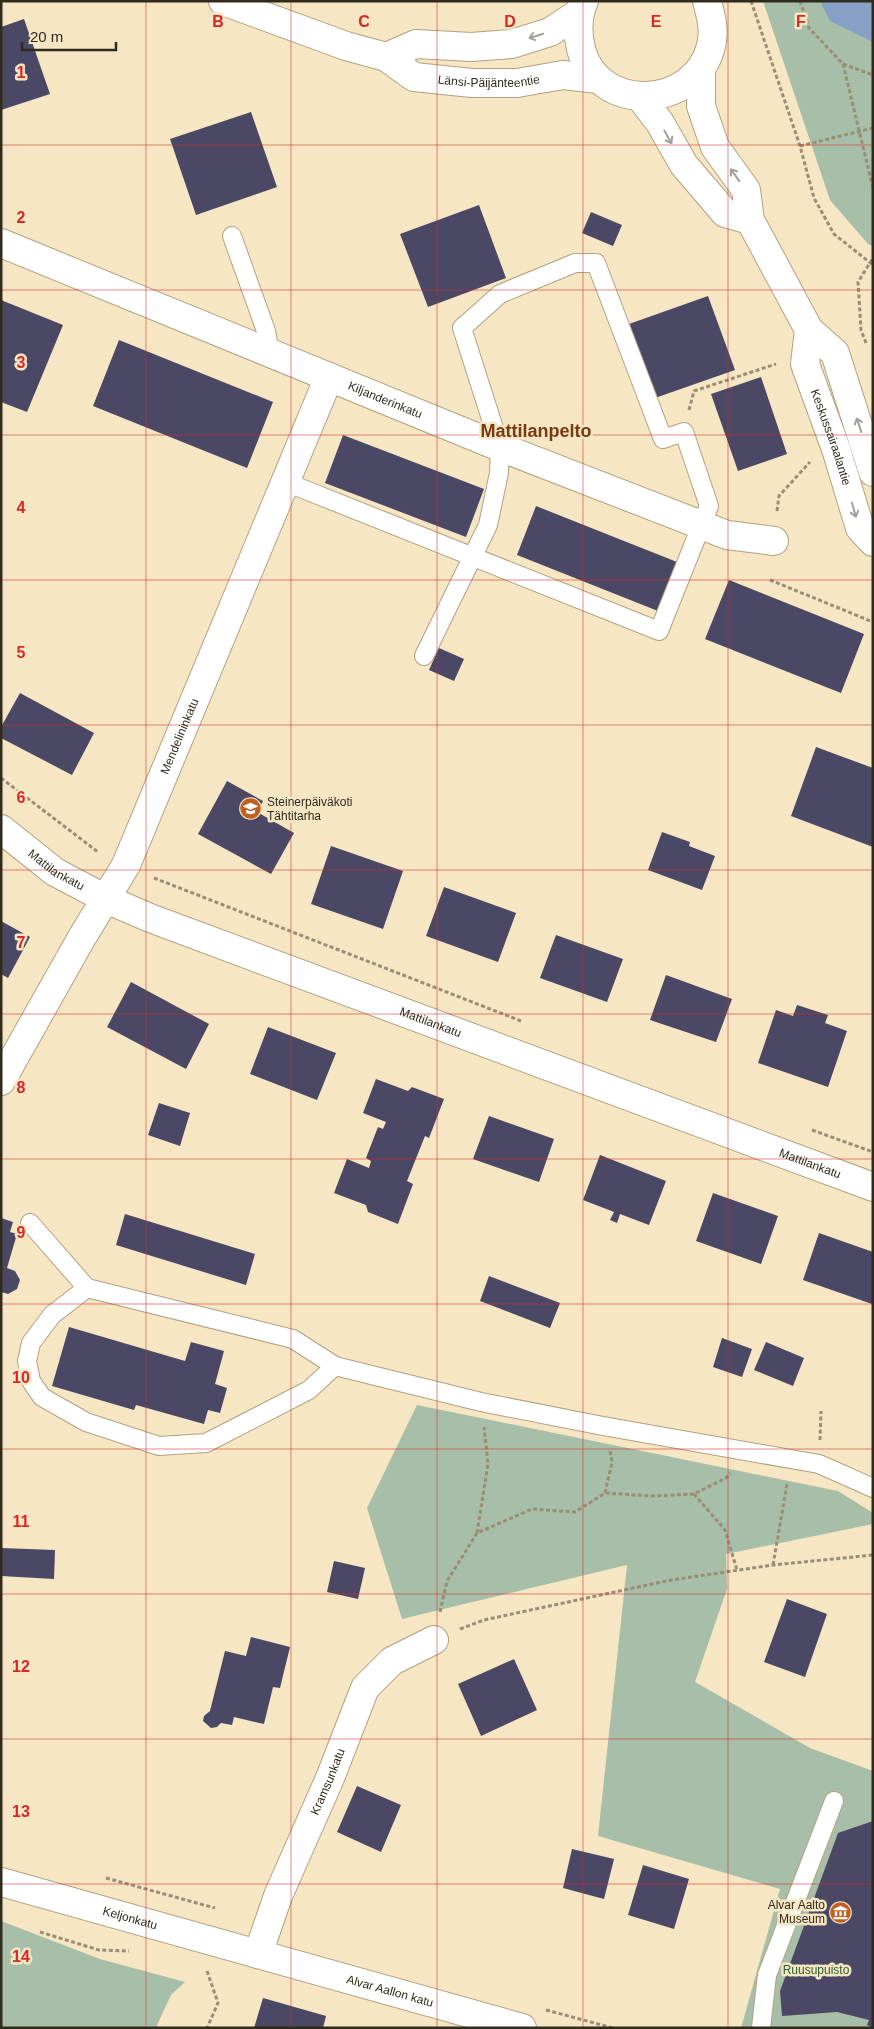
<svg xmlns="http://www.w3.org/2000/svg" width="874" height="2029" font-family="Arial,sans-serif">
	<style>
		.green { fill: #a7bea8 }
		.water { fill: #88a0c5 }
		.building { fill: #4b4865 }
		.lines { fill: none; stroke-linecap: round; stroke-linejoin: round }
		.service-casing { stroke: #b0a280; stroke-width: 20 }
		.minor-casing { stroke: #b0a280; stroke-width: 30 }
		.secondary-casing { stroke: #b0a280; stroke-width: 30 }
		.path { stroke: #998e75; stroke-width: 3; stroke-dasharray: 4 2.5; stroke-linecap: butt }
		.service { stroke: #fff; stroke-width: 18 }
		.minor { stroke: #fff; stroke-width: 28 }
		.secondary { stroke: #fff; stroke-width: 28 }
		.oneway { stroke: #a2a099 }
		.grid { fill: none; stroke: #d62828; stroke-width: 1; stroke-opacity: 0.55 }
		.labels { text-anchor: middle; stroke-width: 5; stroke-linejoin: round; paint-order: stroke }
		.street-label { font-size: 12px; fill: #312b1d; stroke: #f6e6c3 }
		.poi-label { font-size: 12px; fill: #312b1d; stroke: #f6e6c3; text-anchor: start }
		.park-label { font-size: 12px; fill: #2c6034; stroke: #f6e6c3 }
		.district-label { font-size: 18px; font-weight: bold; fill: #783a12; stroke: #f6e6c3 }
		.grid-label { font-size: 16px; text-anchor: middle; font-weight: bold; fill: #d62828; stroke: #f6e6c3; stroke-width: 5; stroke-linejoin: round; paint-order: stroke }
	</style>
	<rect width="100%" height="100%" fill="#f6e6c3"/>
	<path class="green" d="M763 1H873V246L868 244 830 200Z
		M417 1405 838 1491 873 1513V1524L726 1554 727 1589 695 1682 810 1748 873 1771V2028H741L780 1889 598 1836 627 1565 402 1619 367 1508Z
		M1 1921 100 1959 185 1982 171 1995 157 2025 158 2028H1Z"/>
	<path class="water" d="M820 1H873V42L830 21Z"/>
	<path class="building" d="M24 19 50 94 1 110V27Z
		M251 112 277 187 196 215 170 139Z
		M479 205 506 278 428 307 400 234Z
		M591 212 622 225 613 246 582 233Z
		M708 296 735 370 655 398 629 324Z
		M1 300 63 325 27 412 1 402Z
		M119 340 273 402 247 468 93 406Z
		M761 377 787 454 738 471 711 394Z
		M343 435 484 489 466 537 325 483Z
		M536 506 677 562 658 611 517 555Z
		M729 580 864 634 841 693 705 639Z
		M439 648 464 659 454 681 429 670Z
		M20 693 94 733 72 775 1 738V727Z
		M816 747 873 768V847L791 816Z
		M227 781 263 801 257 812 294 833 271 874 198 834Z
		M662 832 690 842 689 846 715 856 702 890 648 870Z
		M331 846 403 871 383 929 311 904Z
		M444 887 516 913 498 962 426 936Z
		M1 921 30 937 8 978 1 974Z
		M556 935 623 959 607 1002 540 978Z
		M666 975 732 999 716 1042 650 1020Z
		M131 982 209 1024 186 1069 107 1027Z
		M797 1005 828 1015 825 1023 847 1031 828 1087 758 1063 776 1010 793 1016Z
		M268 1027 336 1053 317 1100 250 1074Z
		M376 1079 408 1091 412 1087 444 1099 429 1138 425 1136 407 1181 413 1184 398 1224 368 1212 366 1205 334 1193 347 1159 369 1168 371 1161 366 1158 378 1127 383 1129 386 1122 363 1113Z
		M159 1103 190 1113 180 1146 148 1135Z
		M489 1116 554 1139 539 1182 473 1159Z
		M600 1155 666 1181 649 1225 620 1214 617 1223 610 1220 614 1212 583 1200Z
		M713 1193 778 1216 761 1264 696 1241Z
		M125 1214 255 1254 246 1285 116 1245Z
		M1 1218 13 1222 10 1232 17 1234 7 1268 15 1271 20 1280 17 1289 8 1294 1 1292Z
		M819 1233 873 1252 872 1304 803 1280Z
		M489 1276 560 1303 550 1328 480 1301Z
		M69 1327 185 1361 191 1342 224 1351 215 1384 227 1388 220 1413 208 1410 204 1424 136 1405 134 1410 52 1386Z
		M722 1338 752 1349 742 1377 713 1367Z
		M766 1342 804 1358 793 1386 754 1370Z
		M1 1548 55 1550 54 1579 1 1576Z
		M334 1561 365 1568 358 1599 327 1592Z
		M787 1599 827 1614 805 1677 764 1662Z
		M251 1637 290 1647 280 1688 273 1687 264 1724 234 1717 232 1725 221 1723 217 1727 211 1728 203 1721 204 1716 210 1711 225 1651 246 1656Z
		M514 1659 537 1710 481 1736 458 1684Z
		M357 1786 401 1805 381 1852 337 1832Z
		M873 1821V2028L867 2025 869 2020 837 2012 782 2016 780 1991 838 1833Z
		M572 1849 614 1859 604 1899 563 1888Z
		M643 1865 689 1879 674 1929 628 1915Z
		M263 1998 326 2016 323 2028H254Z"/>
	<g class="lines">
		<defs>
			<path id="service" d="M232 236 266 331 270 353
				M285 482 298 487 659 631 709 506 684 432 663 439 596 263H575L500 294 462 328 500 447 499 473 488 525 424 656
				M30 1223 87 1288
				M335 1366 309 1390 206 1443 159 1446 86 1422 42 1397 31 1381 27 1361 31 1343 52 1315 87 1288 293 1339 335 1366 481 1402 603 1426 819 1464 873 1488
				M761 2028 767 1975 834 1801"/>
			<g id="minor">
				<path id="s1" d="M1 243 500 447 727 535 774 541"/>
				<path id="s2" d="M1 829 55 872 106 899 150 918 873 1187"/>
				<path id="s3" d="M1 1081 81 939 126 865 329 377"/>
				<path id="s4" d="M1 1882 522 2028"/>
				<path id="s5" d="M258 1954 278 1896 330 1778 365 1688 392 1661 434 1640"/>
			</g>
			<g id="secondary">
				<path id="s6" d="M223 1 346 46 386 57 414 77 472 83H517L563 75 598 79"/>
				<path d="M584 1C577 17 577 32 581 49 598 114 695 110 711 46 715 31 711 16 707 1"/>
				<path d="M386 57 416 44 471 47 512 44 550 32 579 13"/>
				<path d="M701 68V106L715 147 746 190 750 220 809 330 835 353 873 472"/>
				<path d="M641 98 660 123 684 165 725 213 750 220"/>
				<path id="s7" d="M809 330 805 364 836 449 860 528 873 542"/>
			</g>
		</defs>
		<use href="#service" class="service-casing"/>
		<use href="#minor" class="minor-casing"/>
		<use href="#secondary" class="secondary-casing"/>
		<path class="path" d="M751 1 800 146 814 198 834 234 873 265
			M800 1 809 28 843 64 873 75
			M843 64 873 188
			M800 146 873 128
			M866 343 861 330 858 282 873 258
			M689 410 694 391 776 364
			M777 511 779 496 810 462
			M770 580 873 622
			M1 778 98 852
			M154 878 521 1021
			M812 1130 873 1152
			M820 1440 821 1411
			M605 1493 612 1462 610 1451
			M694 1494 725 1530 737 1570
			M477 1533 488 1464 484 1427
			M773 1565 787 1484
			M440 1612 447 1581 477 1533 532 1509 575 1512 605 1493 652 1496 694 1494 726 1478 730 1473
			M460 1629 484 1620 671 1580 773 1565 873 1555
			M106 1878 215 1908
			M40 1932 99 1950 129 1951
			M207 1971 218 2003 207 2028
			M546 2010 613 2028"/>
		<use href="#service" class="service"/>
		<use href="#minor" class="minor"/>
		<use href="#secondary" class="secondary"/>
	</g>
	<defs><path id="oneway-shaft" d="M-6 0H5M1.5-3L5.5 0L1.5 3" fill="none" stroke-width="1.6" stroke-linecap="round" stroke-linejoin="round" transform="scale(1.25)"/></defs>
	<g class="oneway">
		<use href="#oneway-shaft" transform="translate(536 36) rotate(162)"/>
		<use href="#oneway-shaft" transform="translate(668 137) rotate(61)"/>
		<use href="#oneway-shaft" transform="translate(735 175) rotate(-125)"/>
		<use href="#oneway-shaft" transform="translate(859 425) rotate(-108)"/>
		<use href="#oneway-shaft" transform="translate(854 510) rotate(74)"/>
	</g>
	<path class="grid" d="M146 1V2028M291 1V2028M437 1V2028M583 1V2028M728 1V2028M1 145H873M1 290H873M1 435H873M1 580H873M1 725H873M1 870H873M1 1014H873M1 1159H873M1 1304H873M1 1449H873M1 1594H873M1 1739H873M1 1884H873"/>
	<defs>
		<symbol id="school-disc" viewBox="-11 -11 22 22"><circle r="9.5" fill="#c16020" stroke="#f6e6c3"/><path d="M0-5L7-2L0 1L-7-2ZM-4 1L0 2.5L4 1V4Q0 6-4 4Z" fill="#fff"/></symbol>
		<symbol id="museum-disc" viewBox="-11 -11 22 22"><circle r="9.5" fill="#c16020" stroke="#f6e6c3"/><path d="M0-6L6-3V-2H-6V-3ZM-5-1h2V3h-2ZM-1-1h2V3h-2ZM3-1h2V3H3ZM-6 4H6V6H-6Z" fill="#fff"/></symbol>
	</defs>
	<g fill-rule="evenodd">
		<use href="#school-disc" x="238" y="796" width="25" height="25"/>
		<use href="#museum-disc" x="828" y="1900" width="25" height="25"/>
	</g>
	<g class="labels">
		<g class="street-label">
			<text dy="4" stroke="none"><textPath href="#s6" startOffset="282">Länsi-Päijänteentie</textPath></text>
			<text dy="4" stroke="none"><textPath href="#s1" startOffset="415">Kiljanderinkatu</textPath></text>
			<text dy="4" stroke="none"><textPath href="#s7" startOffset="112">Keskussairaalantie</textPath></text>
			<text dy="4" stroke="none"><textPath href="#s3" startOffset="389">Mendelininkatu</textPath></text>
			<text dy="4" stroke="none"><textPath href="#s2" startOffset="69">Mattilankatu</textPath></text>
			<text dy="4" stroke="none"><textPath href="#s2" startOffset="474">Mattilankatu</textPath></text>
			<text dy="4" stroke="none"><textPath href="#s2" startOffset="879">Mattilankatu</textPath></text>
			<text dy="4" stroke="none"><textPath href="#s5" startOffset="186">Kramsunkatu</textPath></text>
			<text dy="4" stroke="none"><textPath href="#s4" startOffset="134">Keljonkatu</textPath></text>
			<text dy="4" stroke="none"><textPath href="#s4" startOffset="404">Alvar Aallon katu</textPath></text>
		</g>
		<g class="poi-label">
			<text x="267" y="806">Steinerpäiväkoti<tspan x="267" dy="14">Tähtitarha</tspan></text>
			<text x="825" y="1909" text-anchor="end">Alvar Aalto<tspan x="825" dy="14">Museum</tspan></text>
		</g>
		<g class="park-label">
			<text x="816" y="1974">Ruusupuisto</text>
		</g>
		<g class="district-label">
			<text x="536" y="437">Mattilanpelto</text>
		</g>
	</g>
	<g class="grid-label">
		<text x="218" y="27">B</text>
		<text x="364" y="27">C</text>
		<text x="510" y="27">D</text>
		<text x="656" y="27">E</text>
		<text x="801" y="27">F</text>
		<text x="21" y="78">1</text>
		<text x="21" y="223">2</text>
		<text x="21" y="368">3</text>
		<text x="21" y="513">4</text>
		<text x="21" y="658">5</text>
		<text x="21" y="803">6</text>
		<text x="21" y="948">7</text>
		<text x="21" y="1093">8</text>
		<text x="21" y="1238">9</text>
		<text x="21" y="1383">10</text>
		<text x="21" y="1527">11</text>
		<text x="21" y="1672">12</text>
		<text x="21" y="1817">13</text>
		<text x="21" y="1962">14</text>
	</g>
	<rect width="874" height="2029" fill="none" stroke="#312b1d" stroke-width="5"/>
	<path d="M22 42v8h94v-8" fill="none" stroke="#312b1d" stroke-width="2.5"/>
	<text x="30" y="42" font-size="15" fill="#312b1d" stroke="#f6e6c3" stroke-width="4" paint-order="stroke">20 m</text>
</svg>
